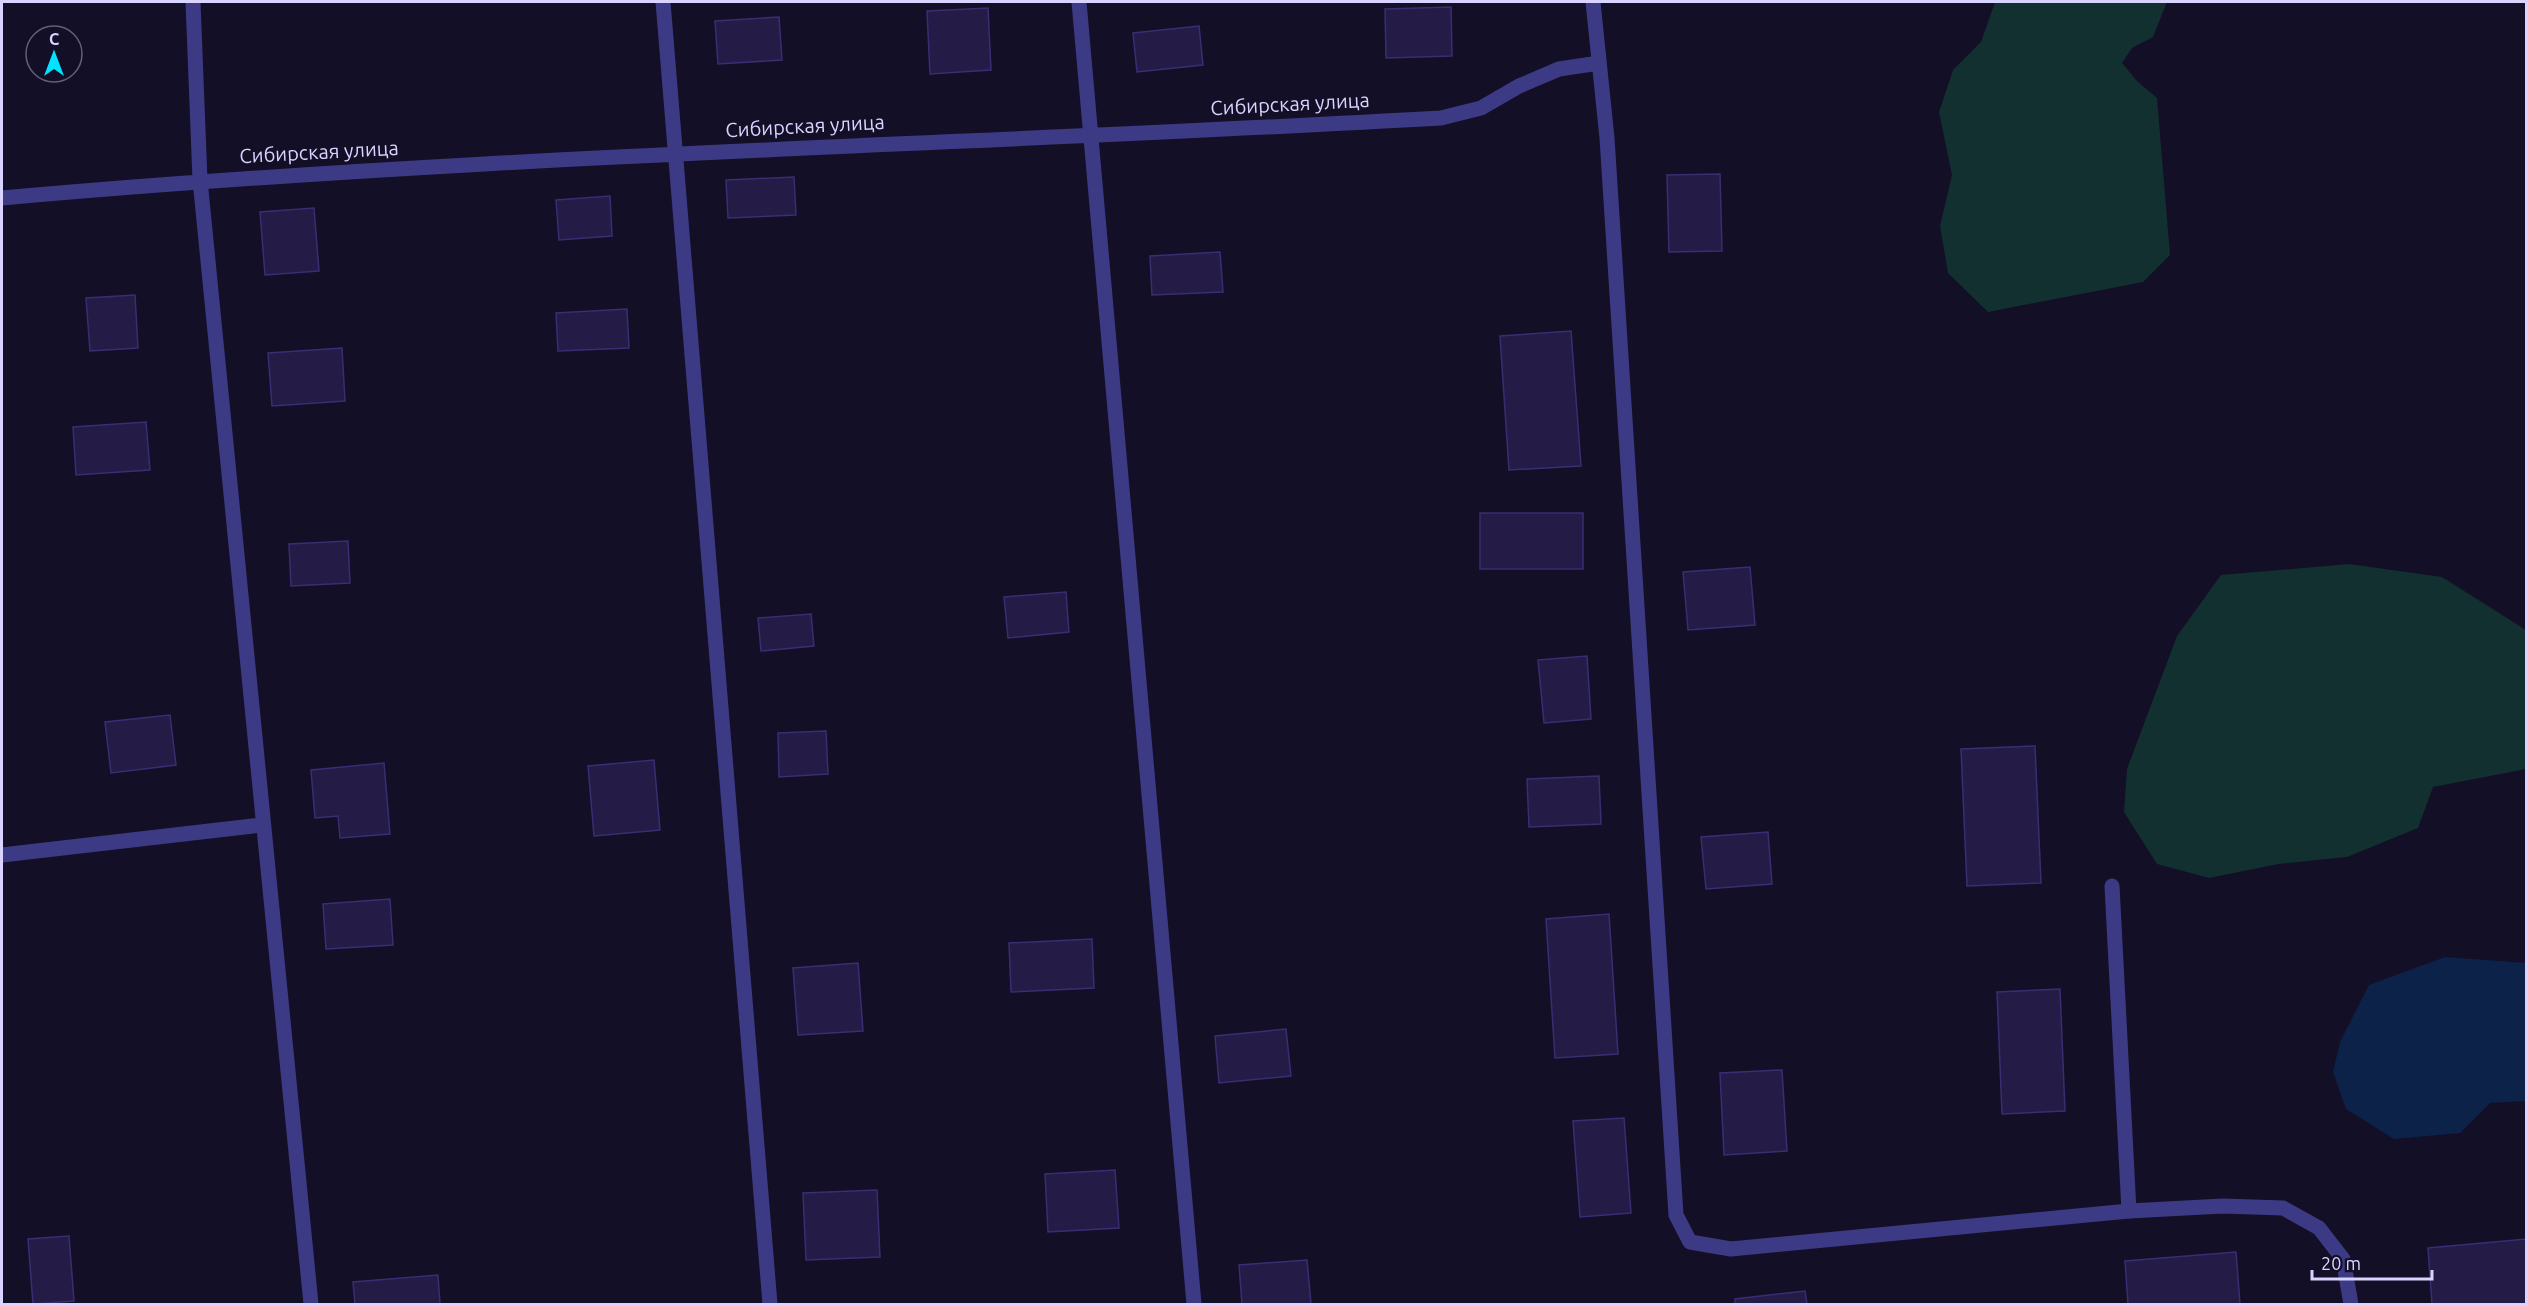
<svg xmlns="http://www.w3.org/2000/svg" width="2528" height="1306" font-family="Ubuntu,sans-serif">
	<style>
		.green { fill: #12302f }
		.water { fill: #0c2248 }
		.building { fill: #241b47; stroke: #3b2d73; stroke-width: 1.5 }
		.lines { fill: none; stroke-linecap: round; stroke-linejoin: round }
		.lane { stroke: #3d3a85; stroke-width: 15 }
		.street { stroke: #3d3a85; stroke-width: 15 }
		.labels { text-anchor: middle; stroke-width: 6; stroke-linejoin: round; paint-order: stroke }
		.street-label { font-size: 20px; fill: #d9d4ff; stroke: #130f26 }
	</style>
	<rect width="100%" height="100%" fill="#130f26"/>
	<path class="green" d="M1995 2H2167L2153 37 2132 48 2122 63 2137 81 2157 98 2170 255 2143 282 1988 312 1948 273 1940 226 1952 175 1939 112 1953 70 1981 42Z
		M2349 564 2442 577 2526 630V769L2433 787 2418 828 2347 857 2278 864 2209 878 2157 864 2124 812 2127 769 2177 636 2221 575Z"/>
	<path class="water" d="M2445 957 2526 963V1101L2490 1103 2460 1133 2394 1139 2346 1109 2333 1072 2340 1042 2369 985Z"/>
	<path class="building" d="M1451 7 1452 56 1386 58 1385 9Z
		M988 8 991 70 930 74 927 11Z
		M779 17 782 60 718 64 715 21Z
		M1199 26 1203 65 1137 72 1133 33Z
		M1720 174 1722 251 1669 252 1667 175Z
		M794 177 796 215 728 218 726 180Z
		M610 196 612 236 559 240 556 200Z
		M314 208 319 271 265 275 260 212Z
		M1220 252 1223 292 1152 295 1150 256Z
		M135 295 138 348 90 351 86 298Z
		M627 309 629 348 558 351 556 313Z
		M1571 331 1581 466 1509 470 1500 336Z
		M342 348 345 401 272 406 268 353Z
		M146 422 150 470 76 475 73 427Z
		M1480 513H1583V569H1480Z
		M348 541 350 583 291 586 289 544Z
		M1750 567 1755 625 1688 630 1683 572Z
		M1066 592 1069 632 1008 638 1004 597Z
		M811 614 814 646 761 651 758 618Z
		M1587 656 1591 719 1544 723 1538 660Z
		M170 715 176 765 111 773 105 722Z
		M826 731 828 774 779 777 778 733Z
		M2035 746 2041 883 1967 886 1961 749Z
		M654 760 660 830 594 836 588 766Z
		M384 763 390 834 340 838 338 816 315 818 311 770Z
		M1599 776 1601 824 1529 827 1527 779Z
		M1768 832 1772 884 1706 889 1701 837Z
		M390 899 393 945 326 949 323 904Z
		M1609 914 1618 1054 1555 1058 1546 919Z
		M1092 939 1094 988 1011 992 1009 943Z
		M858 963 863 1031 798 1035 793 968Z
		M2060 989 2065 1111 2002 1114 1997 992Z
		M1286 1029 1291 1076 1219 1083 1215 1036Z
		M1782 1070 1787 1151 1724 1155 1720 1073Z
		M1624 1118 1631 1213 1580 1217 1573 1121Z
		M1115 1170 1119 1228 1048 1232 1045 1174Z
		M877 1190 880 1257 806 1260 803 1193Z
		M69 1236 74 1301 33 1304 28 1239Z
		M2526 1239V1304H2432L2428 1248Z
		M2236 1252 2240 1304H2128L2125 1261Z
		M1307 1260 1311 1304H1242L1239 1265Z
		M438 1275 440 1304H355L353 1282Z
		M1805 1291 1807 1304H1735V1299Z"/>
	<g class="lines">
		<path class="lane" d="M2112 886 2129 1211"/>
		<path class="street" d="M193 2 200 180 311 1304
			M663 2 770 1304
			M1079 2 1194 1304
			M1593 2 1607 138 1676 1215 1690 1242 1731 1249 2129 1211 2223 1206 2283 1208 2319 1228 2343 1259 2351 1304
			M2 198C480 155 961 145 1441 118L1481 108 1519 86 1559 69 1599 63
			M2 855 261 825"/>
	</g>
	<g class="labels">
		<g class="street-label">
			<text transform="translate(1290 104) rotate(-3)" y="7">Сибирская улица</text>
			<text transform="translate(805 126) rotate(-3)" y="7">Сибирская улица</text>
			<text transform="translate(319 152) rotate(-3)" y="7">Сибирская улица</text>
		</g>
	</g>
	<rect width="2528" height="1306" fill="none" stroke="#d9d4ff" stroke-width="6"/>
	<g transform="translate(54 54)"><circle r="28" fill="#130f26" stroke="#625e7d" stroke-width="1.5"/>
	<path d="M0-4.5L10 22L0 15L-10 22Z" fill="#00e5ff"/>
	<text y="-9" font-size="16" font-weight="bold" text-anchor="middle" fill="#d9d4ff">С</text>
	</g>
	<path d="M2312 1270v9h120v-9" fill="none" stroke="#d9d4ff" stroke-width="3"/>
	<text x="2321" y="1270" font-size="18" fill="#d9d4ff" stroke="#130f26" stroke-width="4.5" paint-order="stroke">20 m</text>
</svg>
